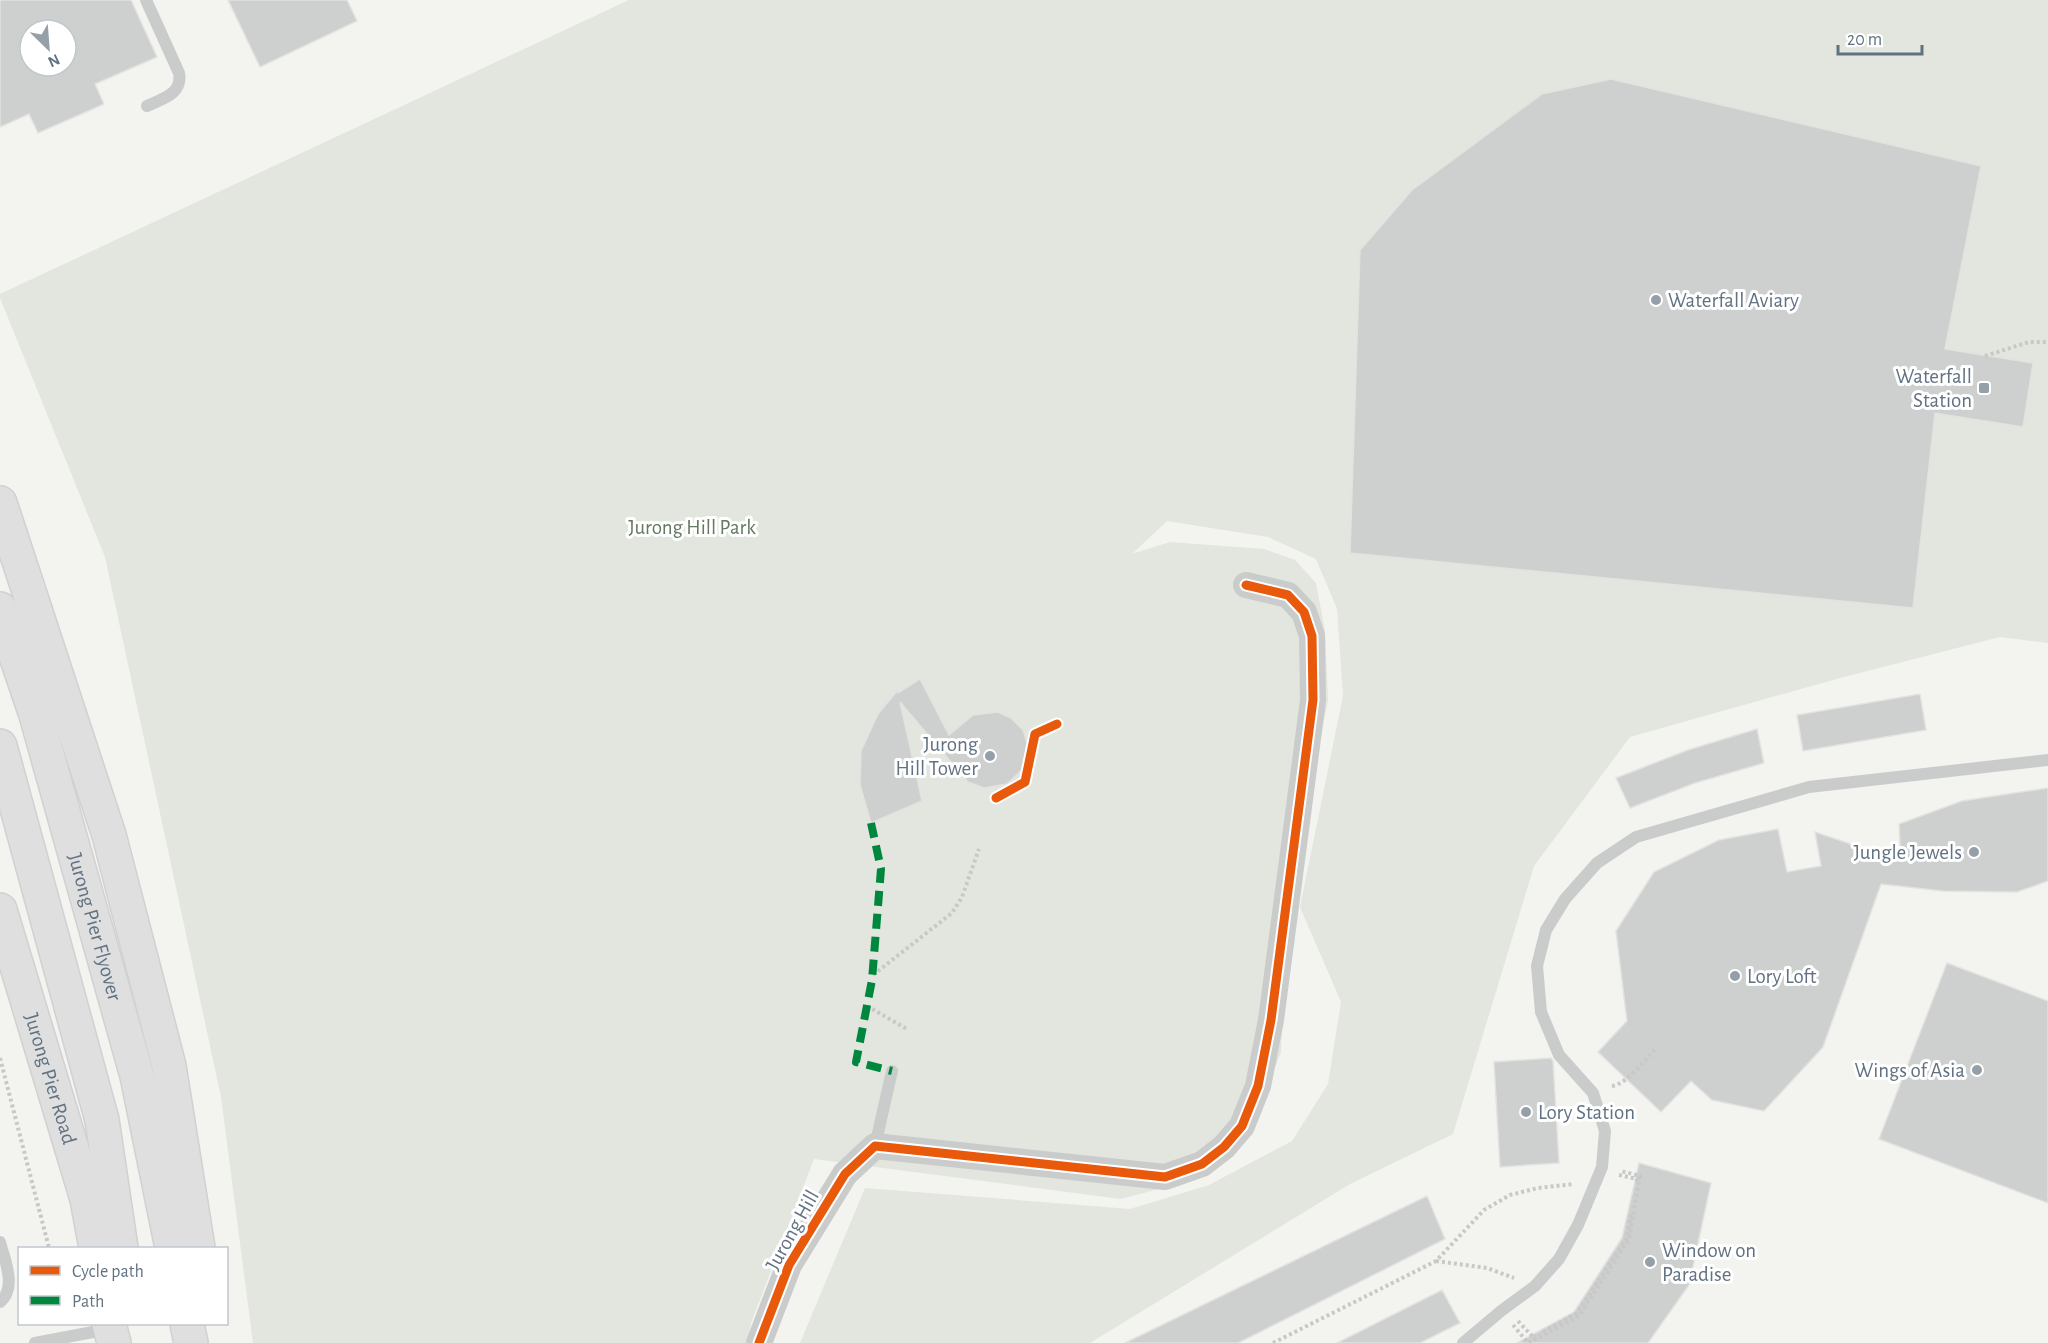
<svg xmlns="http://www.w3.org/2000/svg" width="2048" height="1343" font-family="'Alegreya Sans',sans-serif">
	<style>
		.green { fill: #e2e6de; fill-rule: evenodd }
		.building { fill: #cecfcf; stroke: #e2e2e0; stroke-width: 1.5; fill-rule: evenodd }
		.lines { fill: none; stroke-linecap: round; stroke-linejoin: round }
		.primary-casing { stroke: #d0d1d0; stroke-width: 36 }
		.path { stroke: #c8c8c9; stroke-width: 4; stroke-dasharray: 3 3; stroke-linecap: butt }
		.lane { stroke: #cacccc; stroke-width: 12 }
		.street { stroke: #cacccc; stroke-width: 26 }
		.primary { stroke: #dfdfe0; stroke-width: 33 }
		.quiet { stroke: #00873e; stroke-width: 8; stroke-dasharray: 15 8; stroke-linecap: butt }
		.cycleway-casing { stroke: #fff; stroke-width: 13 }
		.cycleway { stroke: #e8590c; stroke-width: 9 }
		.poi-dot { fill: #949fa8; stroke: #fff; stroke-width: 2 }
		.labels { text-anchor: middle; stroke-width: 6; stroke-linejoin: round; paint-order: stroke }
		.poi-label { font-size: 21px; fill: #617282; stroke: #fff; text-anchor: start }
		.park-label { font-size: 21px; fill: #647961; stroke: #fff }
		.street-label { font-size: 21px; fill: #617282; stroke: #fff }
	</style>
	<rect width="100%" height="100%" fill="#f3f3f0"/>
	<path class="green" d="M629 0H2048V643L2000 637 1840 678 1630 737 1534 866 1453 1134 1350 1184 1090 1343H800L865 1188 1130 1209 1209 1185 1292 1141 1328 1084 1341 1002 1300 907 1343 696 1337 609 1316 559 1268 537 1167 521 1132 554 1170 542 1264 549 1295 560 1316 583 1325 631 1328 701 1285 914 1281 1052 1254 1124 1200 1178 1121 1199 814 1159 751 1323 747 1343H253L221 1097 105 557 0 298V294ZM1611 79 1913 608 1350 553 1360 250 1412 190 1542 94Z"/>
	<path class="building" d="M0 0H131L157 57 95 84 104 104 38 133 29 114 0 127ZM30 30H66V66H30Z
		M228 0H347L357 21 260 67Z
		M1611 79 1981 166 1945 349 2033 363 2023 427 1935 413 1913 608 1350 553 1360 250 1412 190 1542 94Z
		M920 679 949 735 973 715 998 712 1011 718 1023 730 1028 746 1024 768 1007 784 984 788 968 782 900 702 922 801 871 823 860 785 861 751 878 714 897 691 898 693Z
		M1920 694 1926 730 1803 751 1797 715Z
		M1757 729 1764 763 1695 783 1630 808 1616 778 1688 750Z
		M2048 788V881L2017 892 1943 891 1881 884 1823 1047 1764 1111 1712 1100 1691 1081 1661 1112 1598 1052 1627 1021 1616 931 1654 872 1719 840 1778 829 1787 872 1821 866 1815 832 1901 861 1899 824 1962 801Z
		M1947 963 2048 1001V1203L1879 1139Z
		M1551 1058 1553 1061 1559 1163 1500 1167 1494 1062Z
		M1639 1163 1711 1183 1689 1285 1648 1343H1517L1574 1312 1622 1238Z
		M1427 1196 1445 1239 1238 1343H1125Z
		M1442 1290 1460 1323 1420 1343H1337Z"/>
	<g class="lines">
		<defs>
			<g id="primary">
				<path d="M0 503 109 835 169 1066 198 1248"/>
				<path id="s1" d="M0 609 36 715 137 1076 172 1248"/>
				<path d="M0 746 102 1120 121 1248"/>
				<path id="s2" d="M0 910 87 1199 96 1248"/>
				<path d="M109 1324 114 1343"/>
				<path d="M187 1324 191 1343"/>
			</g>
		</defs>
		<use href="#primary" class="primary-casing"/>
		<path class="path" d="M1985 356 2029 342H2048
			M873 975 952 913 962 897 979 849
			M867 1006 907 1029
			M0 1058 49 1248
			M1612 1086C1627 1084 1646 1059 1656 1048
			M1619 1175 1637 1179V1182
			M1436 1261 1487 1268 1514 1278
			M1518 1321 1533 1337 1536 1336
			M1513 1325 1528 1343 1579 1316 1629 1239 1640 1176 1621 1171
			M1543 1332 1577 1313 1627 1238 1631 1213
			M1273 1343 1436 1261 1484 1210 1510 1195 1538 1188 1574 1184"/>
		<path class="lane" d="M146 0 179 73C183 94 162 99 147 106
			M875 1146 892 1071
			M0 1242C5 1261 17 1288 0 1302
			M35 1343 109 1329
			M1463 1343 1501 1311 1535 1286 1559 1259 1578 1225 1602 1167 1605 1131 1593 1093 1559 1055 1541 1012 1537 966 1546 930 1565 899 1597 863 1636 837 1809 787 2048 760"/>
		<path class="street" d="M759 1343 789 1265 845 1174 875 1146 1165 1177 1202 1164 1224 1147 1242 1126 1258 1086 1271 1020 1313 700 1312 636 1304 612 1288 595 1246 585"/>
		<use href="#primary" class="primary"/>
		<path class="quiet" d="M871 823 881 869 872 980 856 1062 892 1071"/>
		<defs>
			<path id="cycleway" d="M996 798 1025 782 1035 734 1057 724
				M759 1343 789 1265 845 1174 875 1146 1165 1177 1202 1164 1224 1147 1242 1126 1258 1086 1271 1020 1313 700 1312 636 1304 612 1288 595 1246 585"/>
		</defs>
		<use href="#cycleway" class="cycleway-casing"/>
		<use href="#cycleway" class="cycleway"/>
	</g>
	<g class="poi-dot">
		<circle cx="1656" cy="300" r="6"/>
		<rect x="1978" y="382" width="12" height="12" rx="3"/>
		<circle cx="990" cy="756" r="6"/>
		<circle cx="1974" cy="852" r="6"/>
		<circle cx="1735" cy="976" r="6"/>
		<circle cx="1977" cy="1070" r="6"/>
		<circle cx="1526" cy="1112" r="6"/>
		<circle cx="1650" cy="1262" r="6"/>
	</g>
	<g class="labels">
		<g class="poi-label">
			<text x="1668" y="307">Waterfall Aviary</text>
			<text x="1972" y="383" text-anchor="end">Waterfall<tspan x="1972" dy="24">Station</tspan></text>
			<text x="978" y="751" text-anchor="end">Jurong<tspan x="978" dy="24">Hill Tower</tspan></text>
			<text x="1962" y="859" text-anchor="end">Jungle Jewels</text>
			<text x="1747" y="983">Lory Loft</text>
			<text x="1965" y="1077" text-anchor="end">Wings of Asia</text>
			<text x="1538" y="1119">Lory Station</text>
			<text x="1662" y="1257">Window on<tspan x="1662" dy="24">Paradise</tspan></text>
		</g>
		<g class="park-label">
			<text x="692" y="534">Jurong Hill Park</text>
		</g>
		<g class="street-label">
			<text dy="7" stroke="none"><textPath href="#s1" startOffset="332">Jurong Pier Flyover</textPath></text>
			<text dy="7" stroke="none"><textPath href="#s2" startOffset="176">Jurong Pier Road</textPath></text>
			<text transform="translate(792 1230) rotate(-61)" y="7">Jurong Hill</text>
		</g>
	</g>
	<rect x="18" y="1247" width="210" height="78" fill="#ffffff" stroke="#c0c7cd" stroke-width="1.5"/>
	<rect x="30" y="1266" width="30" height="9" fill="#e8590c" stroke="#c0c7cd" stroke-width="1.5"/>
	<text x="72" y="1277" font-size="18" fill="#617282">Cycle path</text>
	<rect x="30" y="1296" width="30" height="9" fill="#00873e" stroke="#c0c7cd" stroke-width="1.5"/>
	<text x="72" y="1307" font-size="18" fill="#617282">Path</text>
	<g transform="translate(48 48) rotate(155)"><circle r="28" fill="#ffffff" stroke="#c0c7cd" stroke-width="1.5"/>
	<path d="M0-4.5L10 22L0 15L-10 22Z" fill="#949fa8"/>
	<text y="-9" font-size="16" font-weight="bold" text-anchor="middle" fill="#617282">N</text>
	</g>
	<path d="M1838 45v9h84v-9" fill="none" stroke="#617282" stroke-width="3"/>
	<text x="1847" y="45" font-size="18" fill="#617282" stroke="#ffffff" stroke-width="4.5" paint-order="stroke">20 m</text>
</svg>
